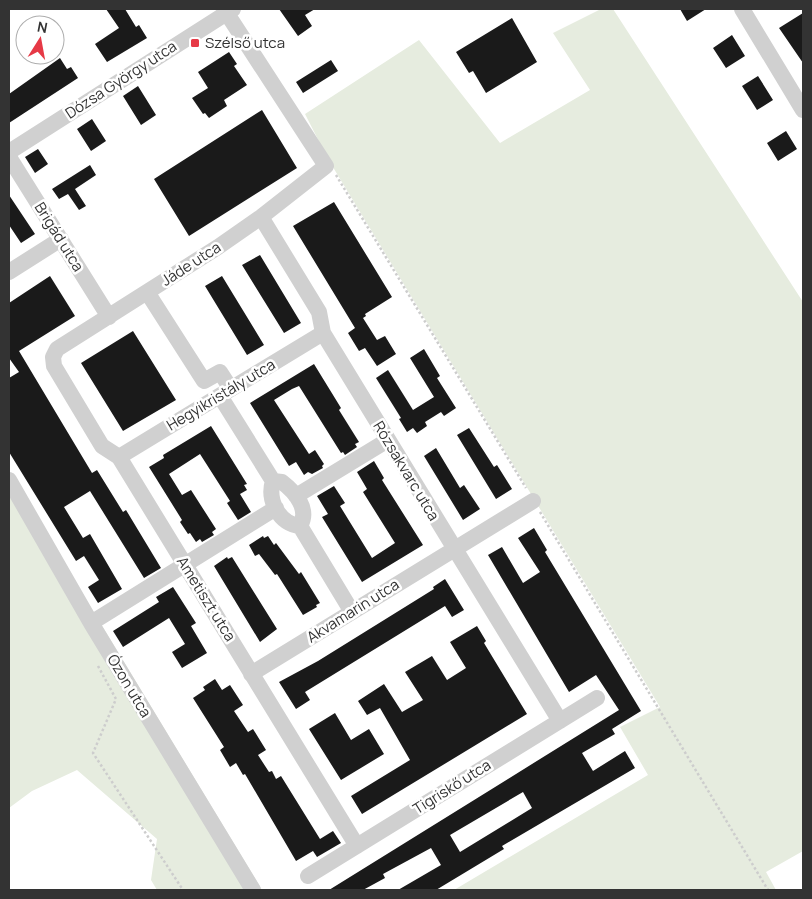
<svg xmlns="http://www.w3.org/2000/svg" width="812" height="899" font-family="Manrope,sans-serif">
	<style>
		.green { fill: #e6ecdf }
		.building { fill: #1a1a1a; fill-rule: evenodd }
		.lines { fill: none; stroke-linecap: round; stroke-linejoin: round }
		.path { stroke: #cdcdcd; stroke-width: 2.5; stroke-dasharray: 2.5 2.5; stroke-linecap: butt }
		.minor { stroke: #d0d0d0; stroke-width: 16 }
		.poi-dot { fill: #e63946; stroke: #fff; stroke-width: 2 }
		.labels { text-anchor: middle; stroke-width: 5; stroke-linejoin: round; paint-order: stroke }
		.poi-label { font-size: 15px; fill: #333; stroke: #fff; text-anchor: start }
		.street-label { font-size: 15px; fill: #333; stroke: #fff }
	</style>
	<rect width="100%" height="100%" fill="#fff"/>
	<path class="green" d="M601 9H613L803 302V851L766 872 776 890H454L648 775 620 727 660 707 328 159 305 114 419 40 500 143 590 90 553 33Z
		M9 472 262 890H157L151 880 157 839 77 770 32 791 9 808Z"/>
	<path class="building" d="M106 9H125L136 27 139 25 147 38 107 62 95 44 119 28Z
		M279 9H315L305 15 312 26 298 36Z
		M680 9H706L687 21Z
		M803 13V63L779 28Z
		M512 18 537 62 486 93 473 71 469 73 456 52Z
		M732 35 745 56 726 68 713 48Z
		M229 52 237 64 234 66 247 85 224 100 227 106 209 118 205 113 203 114 192 98 208 88 198 72Z
		M60 58 67 69 71 67 78 78 9 123V94Z
		M331 60 338 71 303 93 296 82Z
		M758 76 773 100 757 110 742 86Z
		M138 86 156 115 141 125 123 96Z
		M262 110 297 168 189 236 154 179Z
		M92 119 106 141 91 151 77 129Z
		M786 131 797 149 778 161 767 143Z
		M38 149 48 164 35 173 25 157Z
		M90 165 96 175 75 189 86 206 79 210 68 194 59 199 52 189Z
		M9 195 35 234 21 243 9 225Z
		M334 202 392 297 365 314 366 316 363 318 377 340 385 336 396 354 377 366 365 348 359 351 348 333 355 328 293 226Z
		M260 255 301 323 284 333 242 265Z
		M50 276 75 316 19 351 92 473 97 470 123 512 126 510 161 568 144 578 90 491 64 507 83 538 90 534 122 589 98 603 88 587 99 580 84 556 76 561 9 452V378L19 372 9 358V303Z
		M222 276 264 345 247 355 205 286Z
		M133 331 176 400 123 431 81 363Z
		M424 349 440 376 437 378 456 408 444 416 441 412 425 422 427 426 417 433 413 428 407 432 399 419 401 418 376 378 388 370 413 410 434 397 410 358Z
		M314 364 341 408 339 410 359 442 355 444 357 447 345 455 343 452 341 453 299 386 292 389 274 400 309 454 315 450 324 464 322 466 323 468 312 474 308 472 304 475 296 462 289 466 250 403Z
		M211 426 247 484 244 485 247 490 240 494 251 512 238 520 227 503 230 501 200 454 169 474 182 495 191 490 216 529 212 532 214 535 202 542 200 539 196 542 190 533 188 534 180 522 182 520 149 467 164 458 163 455Z
		M469 428 494 467 497 465 512 489 496 499 457 435Z
		M436 448 460 488 464 485 480 509 463 520 424 456Z
		M374 461 384 478 382 480 423 545 362 582 322 517 328 514 317 496 334 486 345 503 340 506 372 558 395 543 363 492 367 489 357 472Z
		M534 528 547 550 545 552 641 711 612 729 615 734 582 753 593 771 625 751 635 768 502 846 504 849 436 890H398L441 865 431 848 383 874 385 878 363 890H329L619 710 596 675 569 692 488 555 502 547 523 583 540 572 518 538ZM523 792 532 808 460 852 450 835Z
		M263 536 264 538 268 536 274 545 276 543 299 574 301 572 320 603 316 605 317 607 303 615 277 574 275 575 259 554 255 556 249 545Z
		M227 557 228 559 232 557 277 629 260 642 214 566Z
		M445 579 464 610 452 617 445 606 305 692 310 700 296 709 279 682 318 661 434 589 433 587Z
		M173 587 196 623 191 626 207 653 182 668 172 652 185 644 169 618 123 647 113 631 159 602 156 597Z
		M477 626 486 641 484 643 527 714 362 814 351 796 410 760 380 708 367 715 358 701 384 684 402 712 423 700 405 672 432 656 447 680 466 668 450 642Z
		M215 679 222 690 230 685 243 705 234 711 248 732 253 729 266 750 258 755 269 772 272 771 276 779 281 776 320 839 333 831 341 843 317 857 313 851 296 861 245 774 243 775 236 763 230 767 220 750 224 747 193 698 205 690 203 687Z
		M335 713 351 740 369 729 384 754 341 780 309 729Z"/>
	<g class="lines">
		<path class="path" d="M336 175 526 488
			M540 512 768 890
			M98 666 116 699 93 753 183 890"/>
		<path class="minor" d="M224 9 326 166 261 217 218 247 57 349 53 357 54 366 102 446 119 457 357 846
			M742 9 803 110
			M9 152 233 9
			M9 157 109 317
			M261 217 319 312 323 333 560 721
			M9 272 61 239
			M147 292 204 381 220 372 231 389
			M220 396 273 481C267 500 279 524 300 526L352 612
			M119 457 323 333
			M9 480 91 623 253 890
			M273 481 282 482C295 492 310 509 300 526
			M296 496 388 440
			M91 623 276 508
			M251 674 533 501
			M308 876 597 698"/>
	</g>
	<rect class="poi-dot" x="190" y="38" width="10" height="10" rx="2.5"/>
	<g class="labels">
		<g class="poi-label">
			<text x="205" y="48">Szélső utca</text>
		</g>
		<g class="street-label">
			<text transform="translate(121 80) rotate(-33)" y="5">Dózsa György utca</text>
			<text transform="translate(59 237) rotate(58)" y="5">Brigád utca</text>
			<text transform="translate(191 264) rotate(-33)" y="5">Jáde utca</text>
			<text transform="translate(221 395) rotate(-31)" y="5">Hegyikristály utca</text>
			<text transform="translate(406 471) rotate(59)" y="5">Rózsakvarc utca</text>
			<text transform="translate(206 599) rotate(58)" y="5">Ametiszt utca</text>
			<text transform="translate(353 611) rotate(-32)" y="5">Akvamarin utca</text>
			<text transform="translate(129 686) rotate(59)" y="5">Ózon utca</text>
			<text transform="translate(452 787) rotate(-32)" y="5">Tigriskő utca</text>
		</g>
	</g>
	<rect width="812" height="899" fill="none" stroke="#333333" stroke-width="20"/>
	<g transform="translate(40 40) rotate(11)"><circle r="24" fill="#ffffff" stroke="#adadad"/>
	<path d="M0-4L9 19L0 12L-9 19Z" fill="#e63946"/>
	<text y="-8" font-size="14" font-weight="bold" text-anchor="middle" fill="#333333">N</text>
	</g>
</svg>
